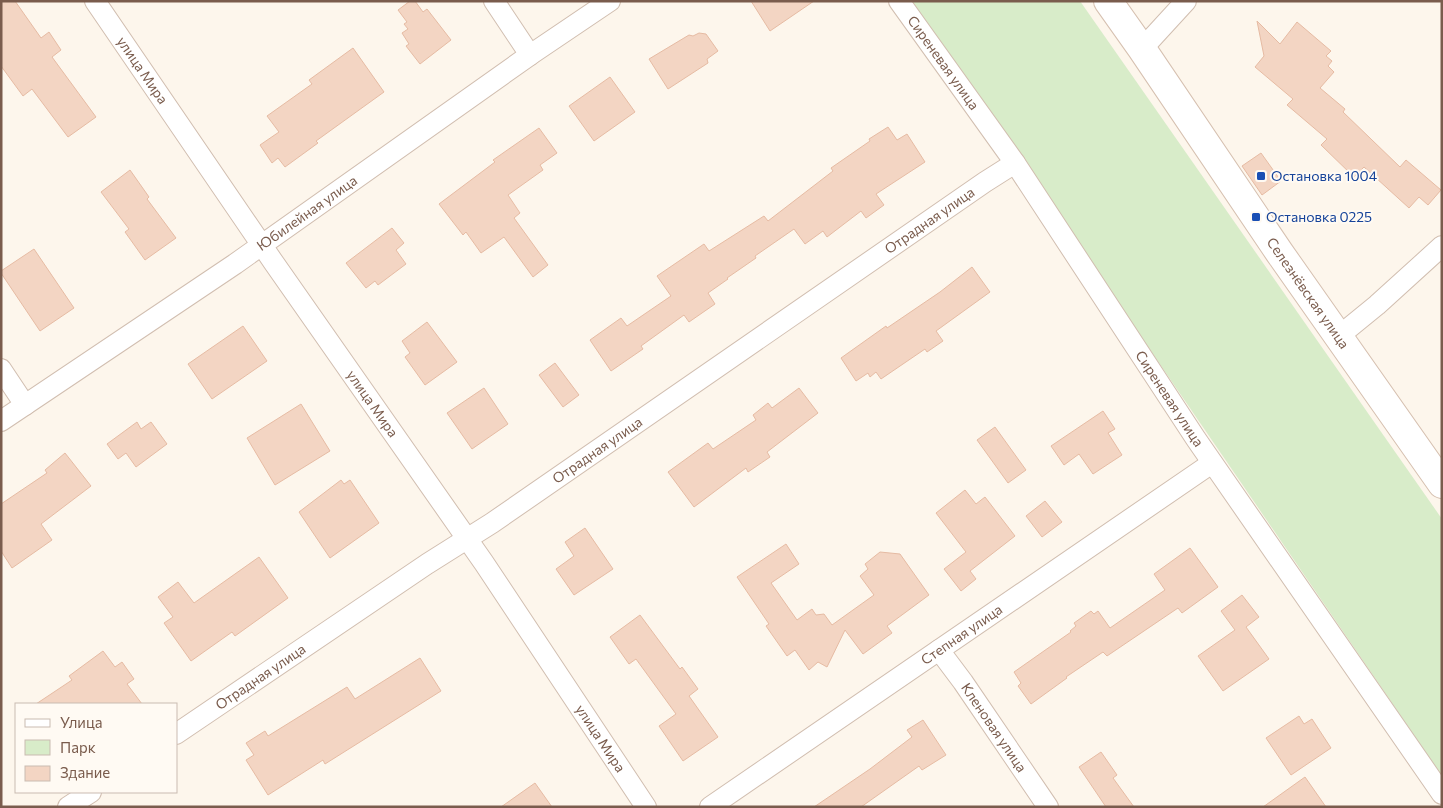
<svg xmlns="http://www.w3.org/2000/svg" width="1443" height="808" font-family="Commissioner,sans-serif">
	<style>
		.green { fill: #d8ecc9 }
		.building { fill: #f3d5c3; stroke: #e6bba3 }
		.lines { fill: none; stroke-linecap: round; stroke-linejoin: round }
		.street-casing { stroke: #d1beb0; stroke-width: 22 }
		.secondary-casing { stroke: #d6c0b0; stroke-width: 30 }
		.street { stroke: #fff; stroke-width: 20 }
		.secondary { stroke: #fff; stroke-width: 28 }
		.transit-dot { fill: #1a4fb4; stroke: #fffaf3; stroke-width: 2 }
		.labels { text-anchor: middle; stroke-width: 4; stroke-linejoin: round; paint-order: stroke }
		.street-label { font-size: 14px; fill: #7a5c4d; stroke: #fffaf3 }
		.transit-label { font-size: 14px; fill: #164399; stroke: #fffaf3; text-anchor: start }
	</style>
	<rect width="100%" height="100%" fill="#fdf6ec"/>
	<path class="green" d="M911 1H1080L1442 519V776Z"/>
	<path class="building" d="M1 1H15L41 38 49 32 61 50 52 57 96 117 68 137 32 89 23 96 1 66Z
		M410 1H415L423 12 427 9 451 40 420 64 406 46 409 44 402 33 408 29 404 24 407 22 398 10Z
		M751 1H814L770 31Z
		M1257 21 1280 44 1297 22 1331 51 1326 56 1332 61 1328 66 1334 72 1320 88 1345 109 1343 112 1400 167 1406 160 1441 190 1428 205 1419 197 1409 208 1364 167 1354 177 1321 145 1327 139 1287 105 1293 99 1255 67 1264 56Z
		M699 33 706 34 718 51 707 59 708 63 668 89 649 59 689 35 693 36Z
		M353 48 384 92 316 141 318 143 285 167 278 158 272 163 260 145 279 132 267 116 312 84 309 80Z
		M610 77 635 112 594 141 569 106Z
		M888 127 897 140 907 134 925 162 876 194 884 205 866 218 861 211 827 237 823 231 805 244 794 229 755 256 756 258 727 278 728 279 708 293 715 304 689 322 684 315 641 346 643 349 611 371 590 340 621 318 627 326 671 296 657 276 704 244 709 251 764 216 768 221 833 171 831 168 870 141 869 139Z
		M539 128 557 153 540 165 543 170 508 195 520 213 514 218 548 265 533 277 504 237 481 253 466 232 463 235 439 204 495 162 493 160Z
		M1261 153 1281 181 1262 195 1242 166Z
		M130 170 149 197 147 199 176 238 145 260 125 232 129 229 101 192Z
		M392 228 404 243 396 250 406 264 378 285 375 281 366 288 346 263Z
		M34 249 74 308 40 331 1 273V271Z
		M972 267 990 292 936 331 943 341 927 352 925 349 881 379 876 372 870 377 868 373 856 381 841 358 886 326 887 328 940 292Z
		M427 322 457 362 425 385 405 357 410 353 402 341Z
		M243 326 267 361 212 399 188 364Z
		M555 363 579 395 563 407 539 375Z
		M484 388 508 424 472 449 447 413Z
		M799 388 818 413 767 452 770 457 748 472 746 468 694 507 668 472 708 443 713 449 756 420 753 415 768 403 772 408Z
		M301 404 330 451 275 485 247 438Z
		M1103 411 1115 429 1108 433 1122 455 1093 474 1079 454 1064 465 1051 446Z
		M137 422 141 429 151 422 167 444 136 467 126 453 118 459 107 444Z
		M995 427 1026 470 1008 483 977 440Z
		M65 453 91 486 41 524 52 540 12 568 1 551V504L47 473 45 470Z
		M341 480 344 484 350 480 379 523 330 558 299 512Z
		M965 490 976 504 985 497 1015 536 970 571 976 579 961 591 944 569 966 552 936 513Z
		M1045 501 1062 522 1042 537 1026 516Z
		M585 528 613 569 574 595 556 569 574 556 565 542Z
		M786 544 799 564 771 583 797 620 812 609 816 615 824 614 832 625 874 595 860 576 868 569 865 564 880 552 900 554 929 595 887 626 892 633 863 654 845 630 827 667 818 662 809 670 795 650 787 656 766 626 769 624 737 577Z
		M1190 548 1218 587 1182 613 1178 608 1107 656 1103 652 1066 677 1067 678 1031 704 1018 686 1021 683 1014 672 1071 632 1070 631 1076 626 1074 623 1091 611 1094 614 1098 611 1110 628 1165 590 1154 574Z
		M259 557 288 598 235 636 232 632 191 661 164 623 173 617 158 597 178 582 194 603Z
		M1242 595 1259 617 1246 627 1269 659 1223 691 1198 656 1235 630 1221 611Z
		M640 615 680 669 682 667 698 689 689 696 718 737 683 761 659 726 676 714 636 659 629 664 610 637Z
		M103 651 115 667 122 662 134 679 127 684 142 704H36L72 680 69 676Z
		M420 658 441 691 325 764 323 760 268 795 246 760 254 755 246 743 265 731 268 736 347 687 355 699Z
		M1299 716 1304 724 1312 719 1331 748 1291 775 1266 738Z
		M923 720 946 755 922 770 919 766 861 807H814L870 769 912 737 907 730Z
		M1101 752 1117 775 1113 778 1134 807H1106L1079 767Z
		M1305 777 1326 807H1263Z
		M535 783 552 807H501Z"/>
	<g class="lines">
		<defs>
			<g id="street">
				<path id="s1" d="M95 1 274 263 484 563 646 807"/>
				<path d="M494 1 530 55"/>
				<path id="s2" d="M899 1 1015 163 1196 439 1442 794"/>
				<path d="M1142 49 1186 1"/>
				<path d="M1339 336 1377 305 1442 246"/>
				<path d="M1 369 25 405"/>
				<path id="s3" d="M1 421 235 264 530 55 610 1"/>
				<path id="s4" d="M939 650 963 682 1048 807"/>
				<path id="s5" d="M176 734 427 564 492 523 985 182 1015 163"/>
				<path d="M68 807 91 792"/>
				<path id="s6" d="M710 807 1212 463"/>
			</g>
			<g id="secondary">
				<path id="s7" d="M1108 1 1142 49 1279 252 1442 484"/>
			</g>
		</defs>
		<use href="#street" class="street-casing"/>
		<use href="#secondary" class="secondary-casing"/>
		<use href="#street" class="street"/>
		<use href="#secondary" class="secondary"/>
	</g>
	<g class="transit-dot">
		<rect x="1256" y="171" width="10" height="10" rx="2.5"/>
		<rect x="1251" y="212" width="10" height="10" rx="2.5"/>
	</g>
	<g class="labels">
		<g class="street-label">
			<text dy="5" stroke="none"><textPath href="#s2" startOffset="76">Сиреневая улица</textPath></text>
			<text dy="5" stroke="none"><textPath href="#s1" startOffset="84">улица Мира</textPath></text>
			<text dy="5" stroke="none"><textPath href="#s3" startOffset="370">Юбилейная улица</textPath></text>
			<text dy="5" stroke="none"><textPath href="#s5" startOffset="912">Отрадная улица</textPath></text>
			<text dy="5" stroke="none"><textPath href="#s7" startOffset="354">Селезнёвская улица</textPath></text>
			<text dy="5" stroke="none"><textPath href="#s2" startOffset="481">Сиреневая улица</textPath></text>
			<text dy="5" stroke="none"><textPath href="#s1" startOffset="489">улица Мира</textPath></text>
			<text dy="5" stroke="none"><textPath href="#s5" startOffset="508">Отрадная улица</textPath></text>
			<text dy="5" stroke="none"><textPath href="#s6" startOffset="305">Степная улица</textPath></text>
			<text dy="5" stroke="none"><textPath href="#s5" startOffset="102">Отрадная улица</textPath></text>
			<text dy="5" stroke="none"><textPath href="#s4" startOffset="95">Кленовая улица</textPath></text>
			<text dy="5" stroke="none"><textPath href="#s1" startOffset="894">улица Мира</textPath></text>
		</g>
		<g class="transit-label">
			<text x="1271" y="181">Остановка 1004</text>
			<text x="1266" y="222">Остановка 0225</text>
		</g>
	</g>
	<rect width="1443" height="808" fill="none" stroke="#7a5c4d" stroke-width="5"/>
	<rect x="15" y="703" width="162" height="90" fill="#fffaf3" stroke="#cabbb1"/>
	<rect x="25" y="719" width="25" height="8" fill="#ffffff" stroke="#cabbb1"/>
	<text x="60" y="728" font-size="15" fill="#7a5c4d">Улица</text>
	<rect x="25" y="740" width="25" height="15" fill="#d8ecc9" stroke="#cabbb1"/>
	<text x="60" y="753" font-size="15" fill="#7a5c4d">Парк</text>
	<rect x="25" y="766" width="25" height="15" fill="#f3d5c3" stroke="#cabbb1"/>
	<text x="60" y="778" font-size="15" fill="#7a5c4d">Здание</text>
</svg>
